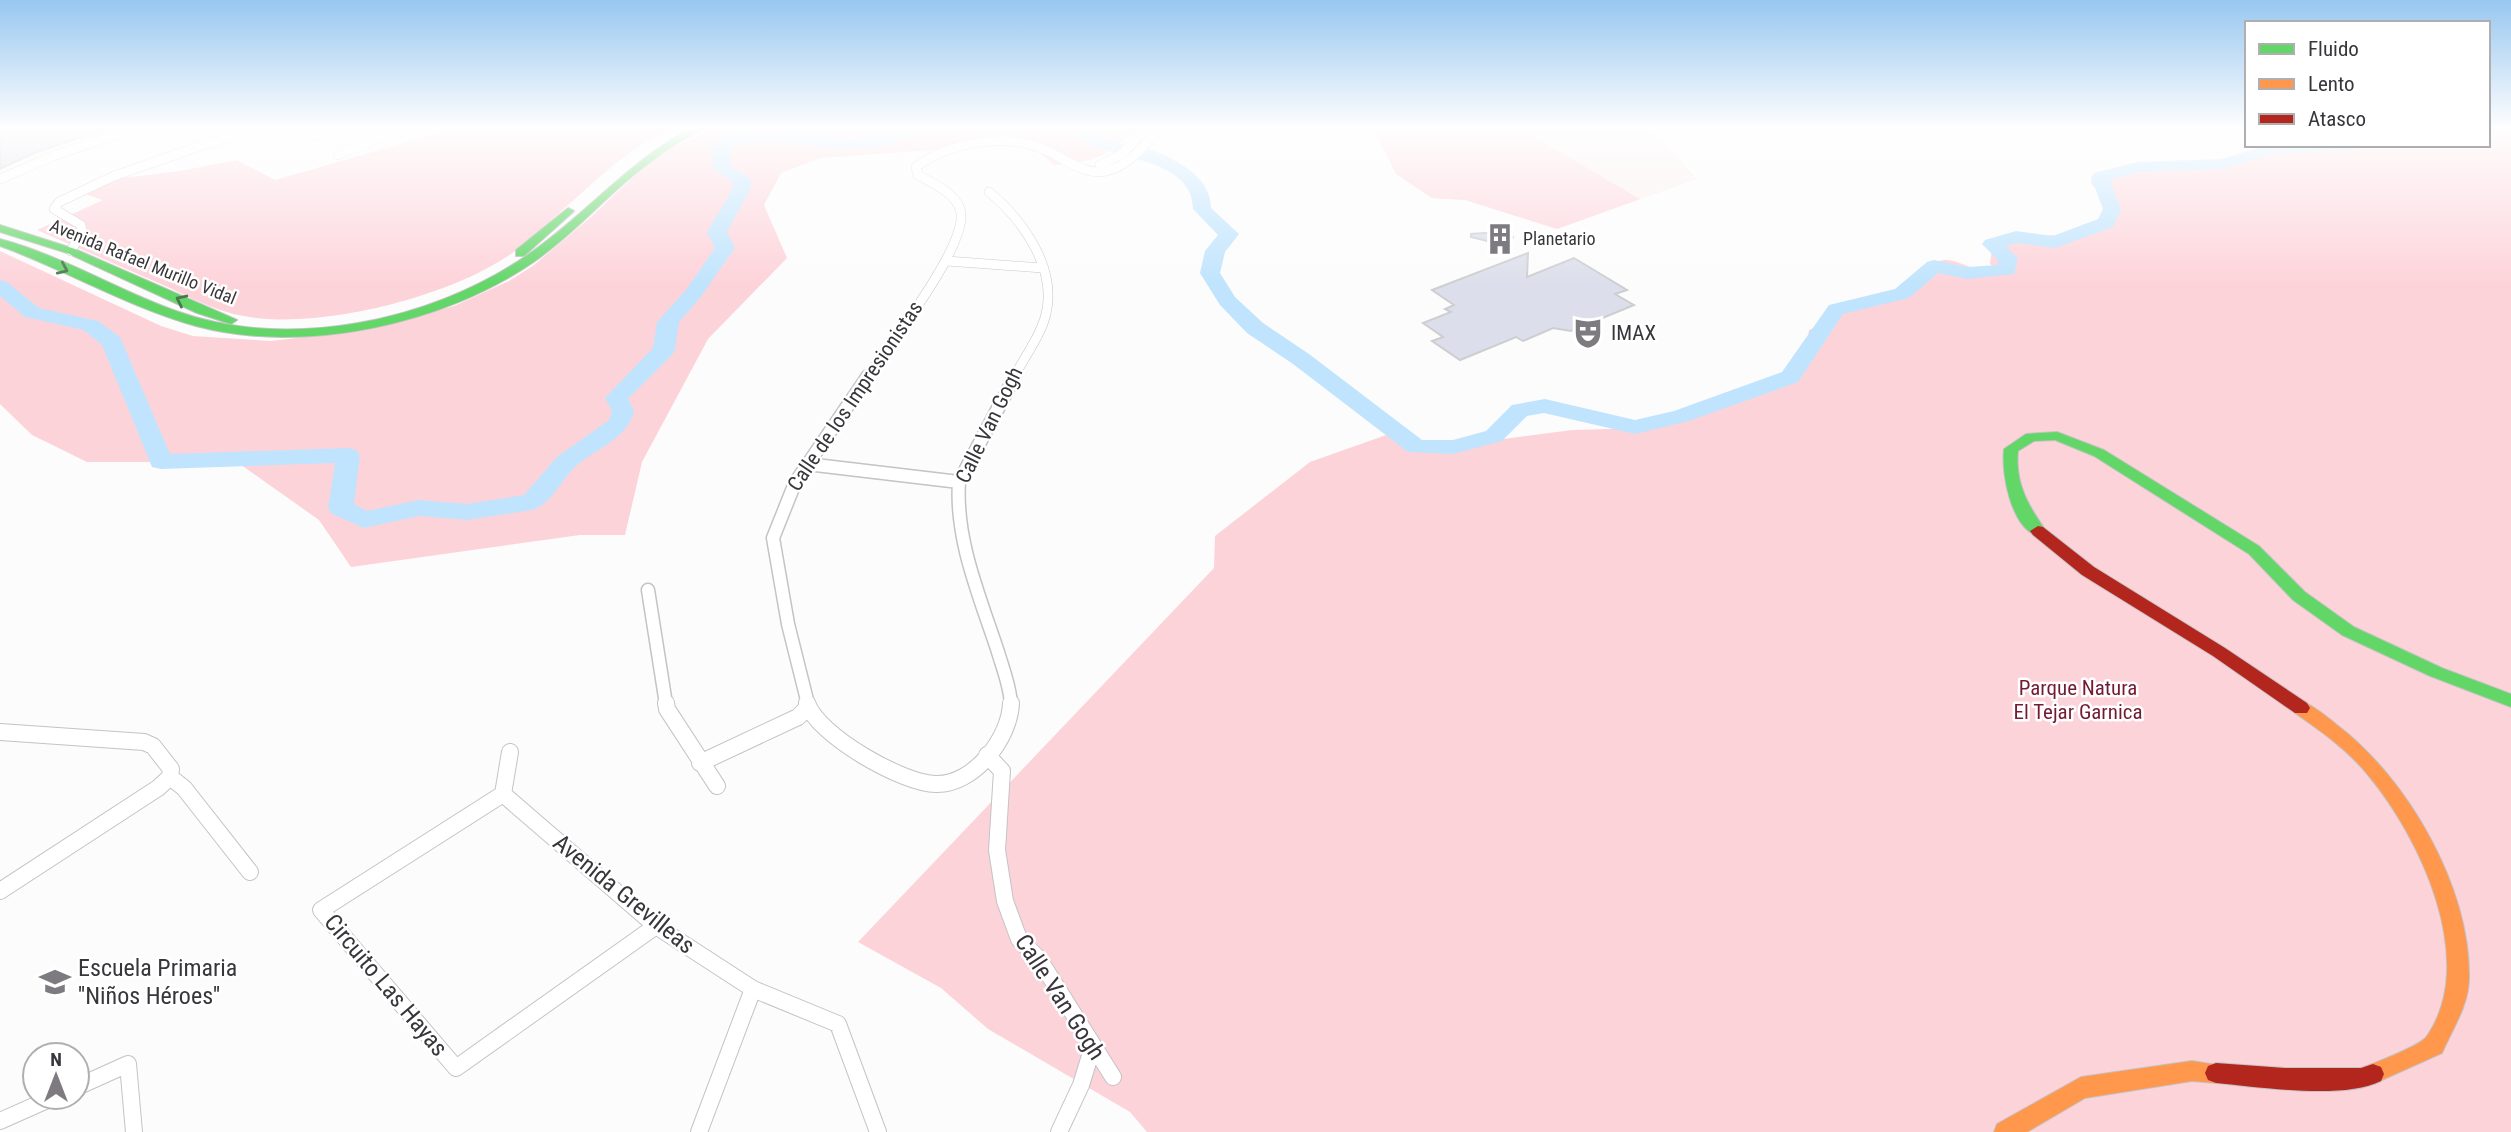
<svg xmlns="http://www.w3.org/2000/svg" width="2511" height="1132" font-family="'Roboto Condensed',sans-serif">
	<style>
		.green { fill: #fbedee }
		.forest { fill: #fdd3da }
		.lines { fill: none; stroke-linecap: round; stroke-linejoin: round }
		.river { fill: #c0e4fd; fill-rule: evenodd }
		.building { fill: #dcdfeb; stroke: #cdced0; stroke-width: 2 }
		.street-far2-casing { stroke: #c4c3c5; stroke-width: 10 }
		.street-far1-casing { stroke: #c4c3c5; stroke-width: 15 }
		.street-casing { stroke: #c4c3c5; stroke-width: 18 }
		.fast-casing { stroke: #c4c3c5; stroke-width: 2 }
		.slow-casing { stroke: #c4c3c5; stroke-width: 2 }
		.jam-casing { stroke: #c4c3c5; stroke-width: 2 }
		.street-far2 { stroke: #fff; stroke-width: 9 }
		.street-far1 { stroke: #fff; stroke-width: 12 }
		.street { stroke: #fff; stroke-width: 16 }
		.fast { fill: #63d668; fill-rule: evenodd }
		.slow { fill: #ff974d; fill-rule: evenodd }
		.jam { fill: #b3261e; fill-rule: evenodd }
		.oneway { stroke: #49764d }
		.labels { text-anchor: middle; stroke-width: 5; stroke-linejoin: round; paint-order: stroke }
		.far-poi-label { font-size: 18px; fill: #38363b; stroke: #fff; text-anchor: start }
		.far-street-label { font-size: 18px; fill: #38363b; stroke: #fff }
		.poi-label { font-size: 21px; fill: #38363b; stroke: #fff; text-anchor: start }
		.street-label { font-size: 21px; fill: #38363b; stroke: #fff }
		.park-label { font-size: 21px; fill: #721c34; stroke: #fff }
		.near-street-label { font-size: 24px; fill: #38363b; stroke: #fff }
		.near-poi-label { font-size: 24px; fill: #38363b; stroke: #fff; text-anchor: start }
	</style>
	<rect width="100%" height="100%" fill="#fcfcfc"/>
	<path class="green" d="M1373 127H1652L1697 179 1557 229 1465 200 1432 198 1396 174Z"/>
	<path class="forest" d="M459 127H672C610 158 569 209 515 251 452 298 303 336 227 312 205 306 184 294 163 285 121 267 79 248 37 230L103 200 85 194 114 179 180 171 237 160 275 180Z
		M718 127H1138C1106 157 1098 161 1054 165L1029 143 821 158 781 173 764 205 787 258 708 339 642 462 625 535H580L351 567 319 520 237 462H87L32 435 0 404V251L161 326 193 336 271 341 369 329 454 306 509 281 534 265 592 216 646 165 669 149Z
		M1373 127H1517L1640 199 1557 229 1465 200 1432 198 1396 174Z
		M2488 127H2511V1132H1147L1130 1112 988 1029 941 988 858 942 1214 568 1215 536 1310 462 1389 434 1459 450 1489 441 1572 430 1645 428 1687 415 1713 398 1788 380 1804 362 1809 330 1832 320 1838 306 1870 296 1916 288C1942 237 1957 271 1995 272L1990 263 1992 249C2012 233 2032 238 2056 235 2074 233 2093 226 2111 221L2113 209 2090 182C2117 160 2201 165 2239 159 2255 157 2270 149 2286 146L2488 145Z"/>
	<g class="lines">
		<path class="river" d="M906 127H931L929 131C903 139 876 149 849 149 811 150 765 130 730 148L731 166 752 180 749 192 727 232 735 248 700 298 679 322 675 350 672 355 628 399 634 411C628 439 595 449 575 467 561 480 551 505 532 510L467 520 419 516 364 528 332 514 328 508 335 463 161 469 152 467 102 345 84 330 25 317 0 296V280L7 282 39 308 98 321 120 337 170 454 348 448 356 450 360 455 354 504 367 511 419 500 467 504 524 495 557 457 609 420 612 411 605 398 653 348 657 322 686 290 715 248 707 232 731 192 733 182 713 168C713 161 709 147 715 142 744 117 813 139 848 139 868 139 887 133 906 127Z
			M1067 127C1091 127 1091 132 1112 141 1127 147 1144 146 1159 153 1183 163 1211 180 1211 208L1239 234 1225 252 1220 273 1235 297 1263 323 1309 354 1422 440H1453L1486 431 1512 405 1545 399 1635 420 1674 411 1782 372 1829 305 1895 289 1927 262 1934 260 1967 267 1998 265V260L1982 244 1985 240 2016 231 2053 236 2098 219 2103 209 2091 177 2094 173 2138 162 2221 159 2268 145H2360L2351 150 2278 153 2222 169 2138 172 2110 180 2121 209 2113 227 2055 248 2017 243 2006 246 2018 259 2014 274 1967 279 1938 273 1909 298 1843 314 1798 382 1689 421 1635 434 1544 413 1527 416 1502 441 1453 454 1408 452 1293 364 1247 333 1220 305 1200 273 1205 251 1218 235 1193 209C1193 151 1093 163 1067 127Z"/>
	</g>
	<path class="building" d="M20 127H106L107 129 34 153 0 169V137Z
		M1499 232 1513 237 1508 246 1471 237V234Z
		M1528 253 1527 277 1574 258 1627 290 1615 294 1634 305 1571 331 1553 328 1523 341 1516 337 1460 360 1432 341 1443 337 1423 323 1451 312 1445 309 1454 305 1432 290Z"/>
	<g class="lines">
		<defs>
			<path id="street-far2" d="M0 130 8 127
				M316 136 340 127
				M338 155 404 127
				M1100 165 1122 154 1148 127
				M0 179 56 155 137 127
				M989 192C1023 220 1057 268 1046 314 1041 335 1024 358 1014 377
				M71 251 82 231 81 225 54 209 59 202 114 176 255 127
				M947 261 1042 268
				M867 377C887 348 972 241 960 209 954 192 932 183 918 175L916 167C948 143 1003 133 1041 148 1063 156 1081 176 1106 171 1130 166 1145 144 1160 127"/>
			<path id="street-far1" d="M807 464 959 482
				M648 590 666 704
				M808 704 788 624 773 538 795 483 868 376
				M1011 704C1010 686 1003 669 998 652 980 597 955 540 959 482L1015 376"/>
			<path id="street" d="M666 703 667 709 717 786
				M807 703C817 735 903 784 936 784 974 785 1010 738 1011 703
				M0 732 144 742 153 746 171 769 170 777 184 788 250 872
				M987 755 1002 771 997 850 1005 901 1019 939 1039 959 1113 1077
				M700 763 798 717 808 707
				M503 794 321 910 456 1068 656 926
				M503 794 656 926 753 989 838 1024 878 1132
				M503 794 510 752
				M0 891 158 788 170 777
				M77 1087 128 1064 134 1132
				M0 1121 54 1097
				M699 1132 753 989
				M1059 1132 1081 1085 1093 1046"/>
			<path id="fast" d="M693 127H705C697 134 687 137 678 143 663 152 649 163 635 174 601 202 572 235 535 261 445 324 303 355 196 326 128 307 66 270 0 246V239C61 255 117 290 176 311 289 351 429 322 526 256 585 216 628 161 693 127Z
				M568 208 574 211 572 213 524 256H516V250Z
				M0 225 75 249 237 320 231 324 197 313 67 253 0 232Z
				M2057 432 2104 450 2259 546 2305 592 2354 627 2442 668 2511 694V707L2430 676 2342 635 2293 600 2249 554 2094 456 2055 440 2034 441 2018 451C2015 484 2028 505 2046 531L2038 536C2011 528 2001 473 2004 449L2026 434Z"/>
			<path id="slow" d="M2301 701C2314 706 2326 716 2337 725 2407 778 2471 888 2469 978 2469 1005 2452 1030 2442 1053L2373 1084 2365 1081 2362 1074 2365 1067C2378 1061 2421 1046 2427 1036 2479 961 2420 837 2368 775 2348 750 2321 731 2295 713L2292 708 2295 703Z
				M2192 1061 2224 1066 2227 1073 2224 1080 2216 1083 2192 1081 2085 1098 2027 1132H1994L1997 1124 2081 1077Z"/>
			<path id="jam" d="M2038 526 2043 527 2094 567 2225 648 2307 703 2310 708 2307 713H2295L2213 656 2082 575 2033 535 2030 531Z
				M2216 1063 2285 1068H2361L2373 1064 2381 1067 2384 1074 2381 1081C2344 1100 2259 1087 2216 1083L2208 1080 2205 1073 2208 1066Z"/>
		</defs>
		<use href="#street-far2" class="street-far2-casing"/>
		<use href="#street-far1" class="street-far1-casing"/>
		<use href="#street" class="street-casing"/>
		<use href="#fast" class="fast-casing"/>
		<use href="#slow" class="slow-casing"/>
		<use href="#jam" class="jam-casing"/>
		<use href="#street-far2" class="street-far2"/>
		<use href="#street-far1" class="street-far1"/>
		<use href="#street" class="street"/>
		<use href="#fast" class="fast"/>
		<use href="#slow" class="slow"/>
		<use href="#jam" class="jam"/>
	</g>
	<defs><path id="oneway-chevron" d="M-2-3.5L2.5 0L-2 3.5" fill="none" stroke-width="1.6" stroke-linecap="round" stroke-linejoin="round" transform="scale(1.75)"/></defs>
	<g class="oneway">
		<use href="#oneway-chevron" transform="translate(63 269) rotate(24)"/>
		<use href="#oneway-chevron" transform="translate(181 300) rotate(-154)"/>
	</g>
	<linearGradient id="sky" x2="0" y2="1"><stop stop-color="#98c7f0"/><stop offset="0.45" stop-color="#fefefe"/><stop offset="1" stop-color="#fefefe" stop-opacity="0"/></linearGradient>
	<rect width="2511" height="285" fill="url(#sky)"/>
	<defs>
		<symbol id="building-bare" viewBox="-9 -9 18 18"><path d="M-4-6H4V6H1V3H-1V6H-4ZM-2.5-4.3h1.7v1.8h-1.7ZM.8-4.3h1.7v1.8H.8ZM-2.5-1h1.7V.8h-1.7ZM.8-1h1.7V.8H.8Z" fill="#7d7b7f" stroke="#fff" stroke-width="2.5" paint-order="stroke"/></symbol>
		<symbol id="theatre-bare" viewBox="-9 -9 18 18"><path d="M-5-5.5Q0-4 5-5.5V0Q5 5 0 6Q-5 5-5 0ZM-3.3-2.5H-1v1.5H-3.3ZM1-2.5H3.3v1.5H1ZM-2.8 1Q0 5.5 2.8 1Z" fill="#7d7b7f" stroke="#fff" stroke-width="2.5" paint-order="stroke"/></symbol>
		<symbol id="school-bare" viewBox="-9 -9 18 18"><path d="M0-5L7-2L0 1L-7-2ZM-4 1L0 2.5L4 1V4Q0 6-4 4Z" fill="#7d7b7f" stroke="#fff" stroke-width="2.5" paint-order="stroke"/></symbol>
	</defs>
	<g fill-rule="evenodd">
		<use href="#building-bare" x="1478" y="217" width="44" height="44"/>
		<use href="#theatre-bare" x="1566" y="311" width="44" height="44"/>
		<use href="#school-bare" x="33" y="960" width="44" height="44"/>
	</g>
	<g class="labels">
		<g class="far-poi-label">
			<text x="1523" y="245">Planetario</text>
		</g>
		<g class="far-street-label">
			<text transform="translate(143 262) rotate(22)" y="6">Avenida Rafael Murillo Vidal</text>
		</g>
		<g class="poi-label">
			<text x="1611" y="340">IMAX</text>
		</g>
		<g class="street-label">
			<text transform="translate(855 396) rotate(-56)" y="7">Calle de los Impresionistas</text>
			<text transform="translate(989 425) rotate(-64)" y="7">Calle Van Gogh</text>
		</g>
		<g class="park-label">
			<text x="2078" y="695">Parque Natura<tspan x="2078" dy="24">El Tejar Garnica</tspan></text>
		</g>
		<g class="near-street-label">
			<text transform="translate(624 894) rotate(39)" y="8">Avenida Grevilleas</text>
			<text transform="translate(386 985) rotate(50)" y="8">Circuito Las Hayas</text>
			<text transform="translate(1060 997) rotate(57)" y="8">Calle Van Gogh</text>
		</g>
		<g class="near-poi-label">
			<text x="78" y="976">Escuela Primaria<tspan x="78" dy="28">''Niños Héroes''</tspan></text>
		</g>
	</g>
	<rect x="2245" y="21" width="245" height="126" fill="#ffffff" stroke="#afafb1" stroke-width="2"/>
	<rect x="2259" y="44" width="35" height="10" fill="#63d668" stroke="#afafb1" stroke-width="2"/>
	<text x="2308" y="56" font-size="21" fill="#38363b">Fluido</text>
	<rect x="2259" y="79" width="35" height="10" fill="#ff974d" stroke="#afafb1" stroke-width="2"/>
	<text x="2308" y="91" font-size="21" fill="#38363b">Lento</text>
	<rect x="2259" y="114" width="35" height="10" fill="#b3261e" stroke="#afafb1" stroke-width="2"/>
	<text x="2308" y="126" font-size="21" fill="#38363b">Atasco</text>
	<g transform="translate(56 1076)"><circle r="33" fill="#ffffff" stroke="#afafb1" stroke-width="2"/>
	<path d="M0-5L12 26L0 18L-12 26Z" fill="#7d7b7f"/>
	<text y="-10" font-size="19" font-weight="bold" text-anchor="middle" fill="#38363b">N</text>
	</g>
</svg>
